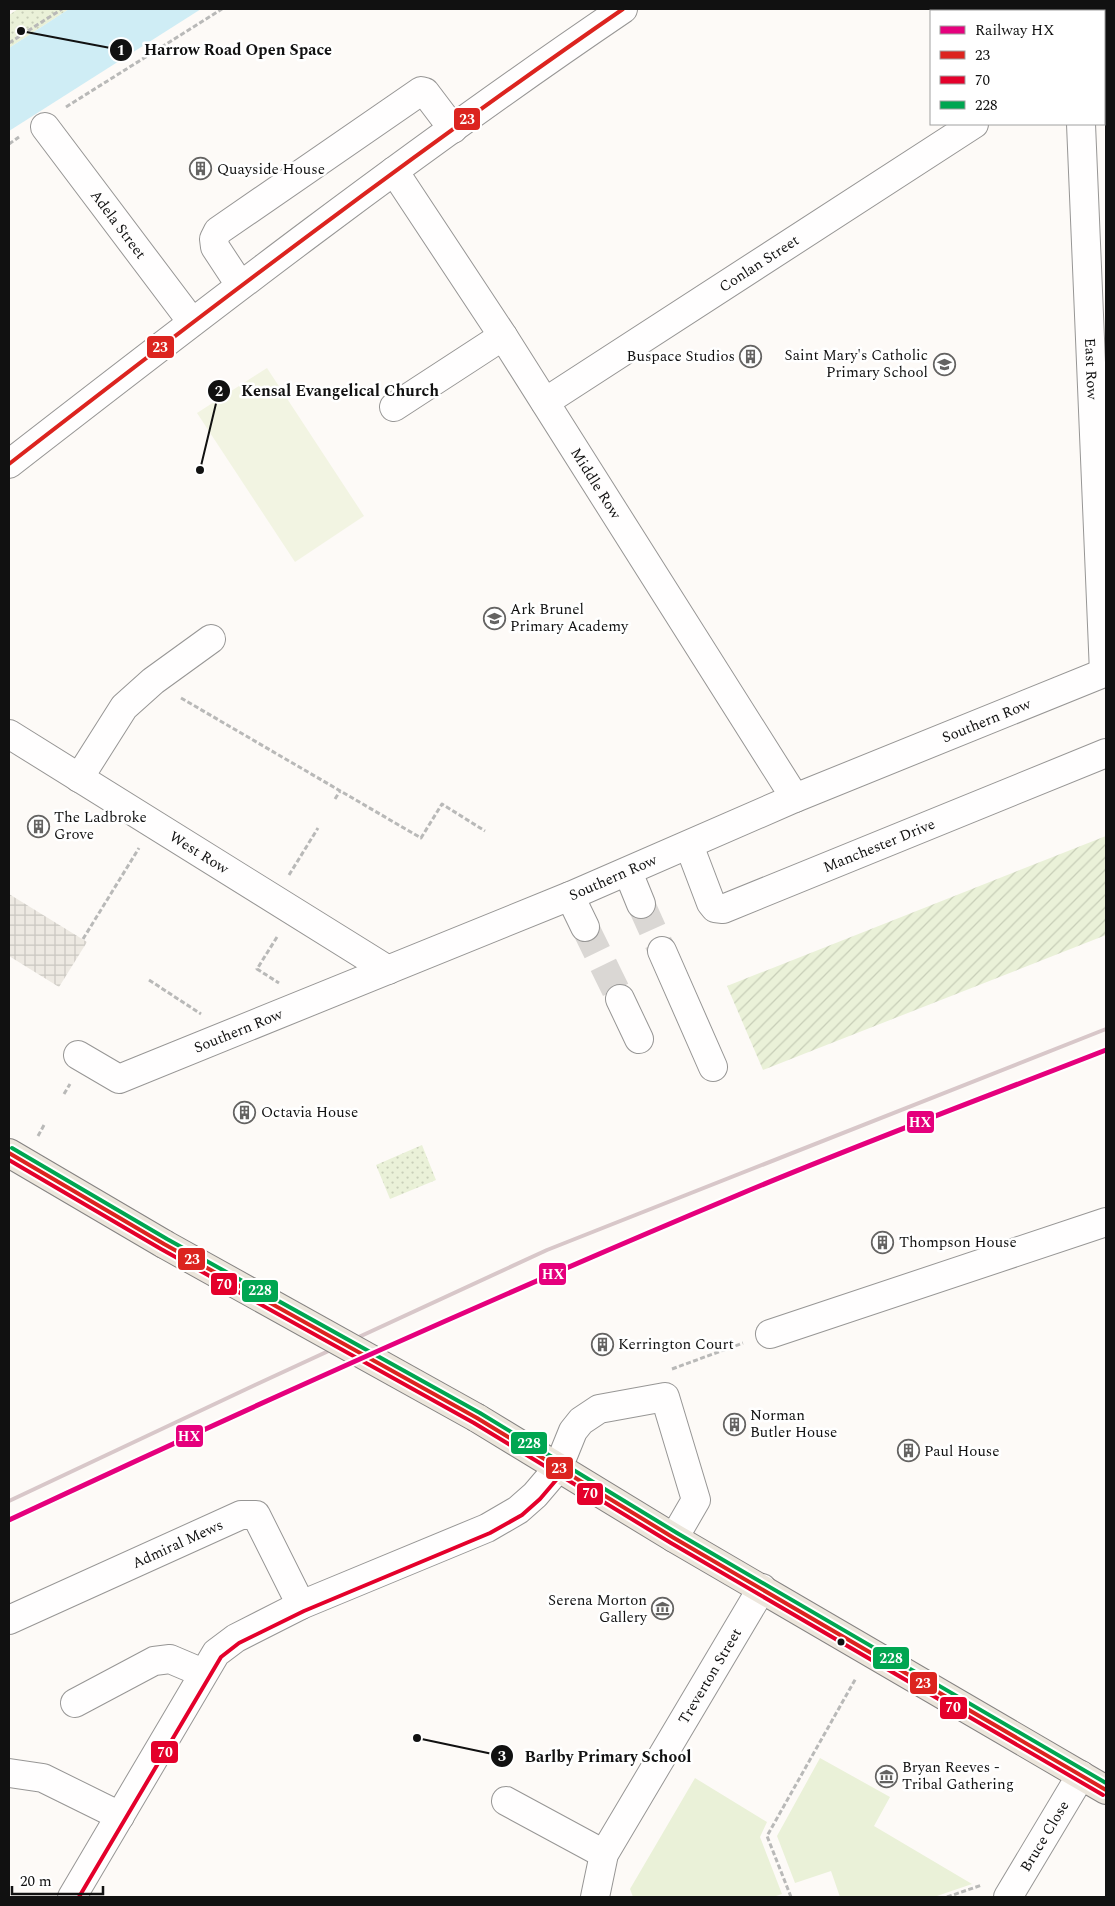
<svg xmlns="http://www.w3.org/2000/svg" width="1115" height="1906" font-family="Spectral,serif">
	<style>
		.grass { fill: #eaf1d8 }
		.park { fill: url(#park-dots) }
		.garden { fill: url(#garden-furrows) }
		.pitch { fill: #f2f4e2 }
		.plaza { fill: url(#plaza-grid) }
		.water { fill: #cfedf5 }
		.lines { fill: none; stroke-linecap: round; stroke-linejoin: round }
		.minor-tunnel { stroke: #dad7d4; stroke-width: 28; stroke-dasharray: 28 14; stroke-linecap: butt }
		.minor-casing { stroke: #979695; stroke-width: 30 }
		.major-casing { stroke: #858382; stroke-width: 30 }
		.path { stroke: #b9b9b8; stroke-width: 3; stroke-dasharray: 5 2.5; stroke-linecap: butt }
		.minor { stroke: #fffefe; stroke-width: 28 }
		.major { stroke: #ece6dc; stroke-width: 28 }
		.rail { stroke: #d8c7c9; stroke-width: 4 }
		.major-bridge-casing { stroke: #858382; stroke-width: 30; stroke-linecap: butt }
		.major-bridge { stroke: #ece6dc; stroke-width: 28 }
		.bus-1-casing { stroke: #fff; stroke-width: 8 }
		.bus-2-casing { stroke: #fff; stroke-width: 8 }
		.bus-3-casing { stroke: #fff; stroke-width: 8 }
		.bus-1 { stroke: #dc241f; stroke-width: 4 }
		.bus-2 { stroke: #e4002b; stroke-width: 4 }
		.bus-3 { stroke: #00a651; stroke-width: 4 }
		.rail-1-casing { stroke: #fff; stroke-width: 9 }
		.rail-1 { stroke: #e5007d; stroke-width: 5 }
		.bus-dot { fill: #111; stroke: #fff; stroke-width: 2 }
		.labels { text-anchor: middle; stroke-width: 5; stroke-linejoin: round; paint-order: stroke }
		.poi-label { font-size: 15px; fill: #111; stroke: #fff; text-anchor: start }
		.street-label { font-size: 15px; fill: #111; stroke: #fff }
		.leader { fill: none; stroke: #111; stroke-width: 2 }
		.callout-dot { fill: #111; stroke: #fff; stroke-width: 2 }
		.mark-label { font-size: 15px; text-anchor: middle; font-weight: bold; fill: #fff }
		.callout-label { font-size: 16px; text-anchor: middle; font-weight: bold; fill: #111; stroke: #fff; stroke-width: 5; stroke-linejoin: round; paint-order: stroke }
		.line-badge { stroke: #fff; stroke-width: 2 }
		.badge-label { font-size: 14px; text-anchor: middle; font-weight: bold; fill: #fff }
	</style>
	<defs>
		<pattern id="park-dots" width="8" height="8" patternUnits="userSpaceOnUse" patternTransform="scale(1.25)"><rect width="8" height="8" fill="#eaf1d8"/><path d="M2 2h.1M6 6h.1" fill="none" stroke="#c8ceb8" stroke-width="1.8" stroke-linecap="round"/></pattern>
		<pattern id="garden-furrows" width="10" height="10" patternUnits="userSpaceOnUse" patternTransform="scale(1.25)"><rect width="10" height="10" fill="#eaf1d8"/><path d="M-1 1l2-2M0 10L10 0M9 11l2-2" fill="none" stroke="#c8ceb8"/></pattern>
		<pattern id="plaza-grid" width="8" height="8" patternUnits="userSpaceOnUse" patternTransform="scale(1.25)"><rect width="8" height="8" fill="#ede9e2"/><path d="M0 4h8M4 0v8" fill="none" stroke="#cac7c1"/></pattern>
	</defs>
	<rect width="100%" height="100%" fill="#fdfaf7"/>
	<path class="grass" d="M820 1758 890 1797 874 1826 972 1884 934 1897H840L831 1871 795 1883 777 1836Z
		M695 1778 767 1822 760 1837 782 1894 773 1897H633L630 1889Z"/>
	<path class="park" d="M18 9H69L9 48V15Z
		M422 1145 436 1180 390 1199 376 1165Z"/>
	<path class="garden" d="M1106 836V935L763 1070 727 986Z"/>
	<path class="pitch" d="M267 368 364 516 295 562 197 413Z"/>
	<path class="plaza" d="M9 894 87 942 59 987 9 956Z"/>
	<path class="water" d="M69 9H201L9 131V48Z"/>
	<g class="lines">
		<path class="minor-tunnel" d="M641 904 662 951
			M585 927 620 999"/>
		<defs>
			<g id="minor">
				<path d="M1076 9 1077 11"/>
				<path id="s1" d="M1081 124 1104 673"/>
				<path id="s2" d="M45 127 192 322"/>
				<path id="s3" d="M394 171 503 336 795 798"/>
				<path d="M240 285 215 247 214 239 218 231 421 91 425 92 453 129"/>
				<path id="s4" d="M545 402 974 124"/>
				<path d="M394 407 503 336"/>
				<path d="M9 464C210 308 412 152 623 9"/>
				<path id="s5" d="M9 734 388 970"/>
				<path d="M79 778 124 707 153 681 211 639"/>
				<path id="s6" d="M689 845 711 903 715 908 723 909 1106 753"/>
				<path d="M628 872 641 904"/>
				<path d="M570 896 585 927"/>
				<path d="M662 951 713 1067"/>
				<path d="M620 999 639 1039"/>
				<path id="s7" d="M78 1055 119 1079 570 896 795 798 1106 672"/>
				<path d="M770 1334 1106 1222"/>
				<path id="s8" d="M9 1620 241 1515H256L301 1605"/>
				<path d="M75 1703 154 1661 170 1659 203 1673"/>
				<path d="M9 1773 43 1778 120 1816"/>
				<path d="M506 1801 604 1854"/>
				<path d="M72 1897 216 1653 236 1638 301 1605 487 1528 518 1510 535 1495 558 1468 573 1431 581 1421 599 1409 665 1397 696 1500 674 1538"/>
				<path id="s9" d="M595 1897 604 1854 762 1588"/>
				<path id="s10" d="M1008 1897 1081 1775"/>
			</g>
			<path id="major" d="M9 1153 164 1244
				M477 1418 674 1538 1106 1790"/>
		</defs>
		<use href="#minor" class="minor-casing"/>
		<use href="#major" class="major-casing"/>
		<path class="path" d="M1104 36 1106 37
			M9 43 62 9
			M66 107 222 9
			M9 144 19 137
			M181 698 421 838 442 804 485 831
			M335 799 340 791
			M289 875 318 828
			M277 937 257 969 279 983
			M83 939 139 848
			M149 980 201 1014
			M64 1094 70 1084
			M38 1136 44 1125
			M672 1369 743 1343
			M791 1897 767 1836 856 1678
			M947 1897 982 1885"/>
		<use href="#minor" class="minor"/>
		<use href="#major" class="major"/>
		<path class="rail" d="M9 1501 255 1385 547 1250 1106 1029"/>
		<defs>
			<path id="major-bridge" d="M164 1244 477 1418"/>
		</defs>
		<use href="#major-bridge" class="major-bridge-casing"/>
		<use href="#major-bridge" class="major-bridge"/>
		<defs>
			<path id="bus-1" d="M9 464C210 308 413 154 623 9
				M9 1153 164 1244 477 1418 674 1538 1106 1790"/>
			<path id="bus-2" d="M9 1160 161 1249 474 1423 671 1543 1103 1795
				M79 1897 221 1657 239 1643 304 1611 490 1533 522 1515 540 1499 563 1472"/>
			<path id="bus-3" d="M12 1148 167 1239 480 1413 677 1533 1106 1783"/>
		</defs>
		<use href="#bus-1" class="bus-1-casing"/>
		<use href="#bus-2" class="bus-2-casing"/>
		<use href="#bus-3" class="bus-3-casing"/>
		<use href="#bus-1" class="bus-1"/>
		<use href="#bus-2" class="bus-2"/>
		<use href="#bus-3" class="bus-3"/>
		<defs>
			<path id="rail-1" d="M9 1520C250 1407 492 1298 738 1195 859 1144 983 1098 1106 1050"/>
		</defs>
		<use href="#rail-1" class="rail-1-casing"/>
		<use href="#rail-1" class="rail-1"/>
	</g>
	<defs>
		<symbol id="building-ring" viewBox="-11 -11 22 22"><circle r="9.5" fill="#fff" stroke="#646362" stroke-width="1.5"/><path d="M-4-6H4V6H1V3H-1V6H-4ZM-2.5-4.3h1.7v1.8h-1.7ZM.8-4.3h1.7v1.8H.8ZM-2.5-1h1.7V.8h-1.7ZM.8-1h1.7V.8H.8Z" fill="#646362"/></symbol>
		<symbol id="school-ring" viewBox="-11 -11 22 22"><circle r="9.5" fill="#fff" stroke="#646362" stroke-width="1.5"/><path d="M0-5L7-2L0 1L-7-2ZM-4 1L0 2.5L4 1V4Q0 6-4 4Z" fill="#646362"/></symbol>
		<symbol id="museum-ring" viewBox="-11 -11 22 22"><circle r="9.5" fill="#fff" stroke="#646362" stroke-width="1.5"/><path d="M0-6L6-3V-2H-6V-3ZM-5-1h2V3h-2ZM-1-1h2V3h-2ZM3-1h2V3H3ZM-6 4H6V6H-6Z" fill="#646362"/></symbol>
	</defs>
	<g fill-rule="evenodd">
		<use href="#building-ring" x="188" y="156" width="25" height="25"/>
		<use href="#building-ring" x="738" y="344" width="25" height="25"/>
		<use href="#school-ring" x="932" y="352" width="25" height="25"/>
		<use href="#school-ring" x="482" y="606" width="25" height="25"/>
		<use href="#building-ring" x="26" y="814" width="25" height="25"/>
		<use href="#building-ring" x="232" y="1100" width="25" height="25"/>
		<use href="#building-ring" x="870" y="1230" width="25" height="25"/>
		<use href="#building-ring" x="590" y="1332" width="25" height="25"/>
		<use href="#building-ring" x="722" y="1412" width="25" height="25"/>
		<use href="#building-ring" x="896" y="1438" width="25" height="25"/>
		<use href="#museum-ring" x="650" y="1596" width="25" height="25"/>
		<use href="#museum-ring" x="874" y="1764" width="25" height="25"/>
	</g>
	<circle class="bus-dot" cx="841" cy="1642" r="4.5"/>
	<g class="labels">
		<g class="poi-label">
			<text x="217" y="174">Quayside House</text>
			<text x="928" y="360" text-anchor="end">Saint Mary's Catholic<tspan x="928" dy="17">Primary School</tspan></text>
			<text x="735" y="361" text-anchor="end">Buspace Studios</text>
			<text x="510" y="614">Ark Brunel<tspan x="510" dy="17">Primary Academy</tspan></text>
			<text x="54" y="822">The Ladbroke<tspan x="54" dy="17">Grove</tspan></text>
			<text x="261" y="1117">Octavia House</text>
			<text x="899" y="1247">Thompson House</text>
			<text x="618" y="1349">Kerrington Court</text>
			<text x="750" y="1420">Norman<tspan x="750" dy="17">Butler House</tspan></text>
			<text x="924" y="1456">Paul House</text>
			<text x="647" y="1605" text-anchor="end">Serena Morton<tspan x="647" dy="17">Gallery</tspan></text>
			<text x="902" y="1772">Bryan Reeves -<tspan x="902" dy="17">Tribal Gathering</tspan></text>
		</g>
		<g class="street-label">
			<text dy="5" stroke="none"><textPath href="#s2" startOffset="122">Adela Street</textPath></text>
			<text dy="5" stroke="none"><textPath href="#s4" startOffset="255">Conlan Street</textPath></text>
			<text dy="5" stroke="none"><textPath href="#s1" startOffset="245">East Row</textPath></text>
			<text dy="5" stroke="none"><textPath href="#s3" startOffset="372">Middle Row</textPath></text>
			<text dy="5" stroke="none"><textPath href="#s7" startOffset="986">Southern Row</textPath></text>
			<text dy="5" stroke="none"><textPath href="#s6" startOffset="245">Manchester Drive</textPath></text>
			<text dy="5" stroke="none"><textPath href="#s5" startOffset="224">West Row</textPath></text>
			<text dy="5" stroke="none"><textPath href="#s7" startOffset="581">Southern Row</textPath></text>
			<text dy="5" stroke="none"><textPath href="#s7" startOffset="176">Southern Row</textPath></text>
			<text dy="5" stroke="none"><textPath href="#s8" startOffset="185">Admiral Mews</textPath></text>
			<text dy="5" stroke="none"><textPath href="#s9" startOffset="251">Treverton Street</textPath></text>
			<text dy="5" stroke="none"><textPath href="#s10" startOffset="71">Bruce Close</textPath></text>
		</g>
	</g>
	<path class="leader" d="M21 31L121 50M200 470L219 391M417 1738L502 1756"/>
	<g class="callout-dot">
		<circle cx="21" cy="31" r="5"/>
		<circle cx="200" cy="470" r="5"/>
		<circle cx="417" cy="1738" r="5"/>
		<circle cx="121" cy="50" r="12"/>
		<circle cx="219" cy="391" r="12"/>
		<circle cx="502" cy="1756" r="12"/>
	</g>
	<g class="mark-label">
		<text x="121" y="55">1</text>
		<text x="219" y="396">2</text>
		<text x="502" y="1761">3</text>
	</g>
	<g class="callout-label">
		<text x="238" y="55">Harrow Road Open Space</text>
		<text x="340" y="396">Kensal Evangelical Church</text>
		<text x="608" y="1762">Barlby Primary School</text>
	</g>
	<g class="line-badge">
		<rect x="453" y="107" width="28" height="24" rx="5" fill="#dc241f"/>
		<rect x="146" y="335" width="29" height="24" rx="5" fill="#dc241f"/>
		<rect x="906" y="1110" width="29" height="24" rx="5" fill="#e5007d"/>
		<rect x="177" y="1247" width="29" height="24" rx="5" fill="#dc241f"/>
		<rect x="538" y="1262" width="29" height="24" rx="5" fill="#e5007d"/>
		<rect x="210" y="1272" width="28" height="24" rx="5" fill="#e4002b"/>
		<rect x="241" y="1279" width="38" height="24" rx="5" fill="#00a651"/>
		<rect x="175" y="1424" width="29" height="24" rx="5" fill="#e5007d"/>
		<rect x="510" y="1431" width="38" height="24" rx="5" fill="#00a651"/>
		<rect x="545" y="1456" width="29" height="24" rx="5" fill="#dc241f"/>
		<rect x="576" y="1482" width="28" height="24" rx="5" fill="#e4002b"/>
		<rect x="872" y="1646" width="38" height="24" rx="5" fill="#00a651"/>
		<rect x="909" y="1671" width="29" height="24" rx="5" fill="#dc241f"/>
		<rect x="939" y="1696" width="29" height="24" rx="5" fill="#e4002b"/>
		<rect x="150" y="1740" width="29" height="24" rx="5" fill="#e4002b"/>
	</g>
	<g class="badge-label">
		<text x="467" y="124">23</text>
		<text x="160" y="352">23</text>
		<text x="920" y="1127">HX</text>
		<text x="192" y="1264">23</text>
		<text x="553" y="1279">HX</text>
		<text x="224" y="1289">70</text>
		<text x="260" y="1295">228</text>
		<text x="189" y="1441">HX</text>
		<text x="529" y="1448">228</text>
		<text x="559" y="1473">23</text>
		<text x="590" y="1498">70</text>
		<text x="891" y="1663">228</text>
		<text x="923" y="1688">23</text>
		<text x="953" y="1712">70</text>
		<text x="165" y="1757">70</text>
	</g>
	<rect width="1115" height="1906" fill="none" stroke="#111111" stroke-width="20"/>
	<rect x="930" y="10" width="175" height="115" fill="#ffffff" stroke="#a0a0a0"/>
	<rect x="940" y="26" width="25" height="8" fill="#e5007d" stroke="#a0a0a0"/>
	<text x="975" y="35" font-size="15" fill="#111111">Railway HX</text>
	<rect x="940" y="51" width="25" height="8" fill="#dc241f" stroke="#a0a0a0"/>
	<text x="975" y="60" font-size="15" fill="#111111">23</text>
	<rect x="940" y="76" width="25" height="8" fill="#e4002b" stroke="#a0a0a0"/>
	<text x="975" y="85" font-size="15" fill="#111111">70</text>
	<rect x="940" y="101" width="25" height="8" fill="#00a651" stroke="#a0a0a0"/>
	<text x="975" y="110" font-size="15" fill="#111111">228</text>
	<path d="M12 1886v8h91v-8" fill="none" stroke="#111111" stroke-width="2.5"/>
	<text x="20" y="1886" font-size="15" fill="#111111" stroke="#ffffff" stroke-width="4" paint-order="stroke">20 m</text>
</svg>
